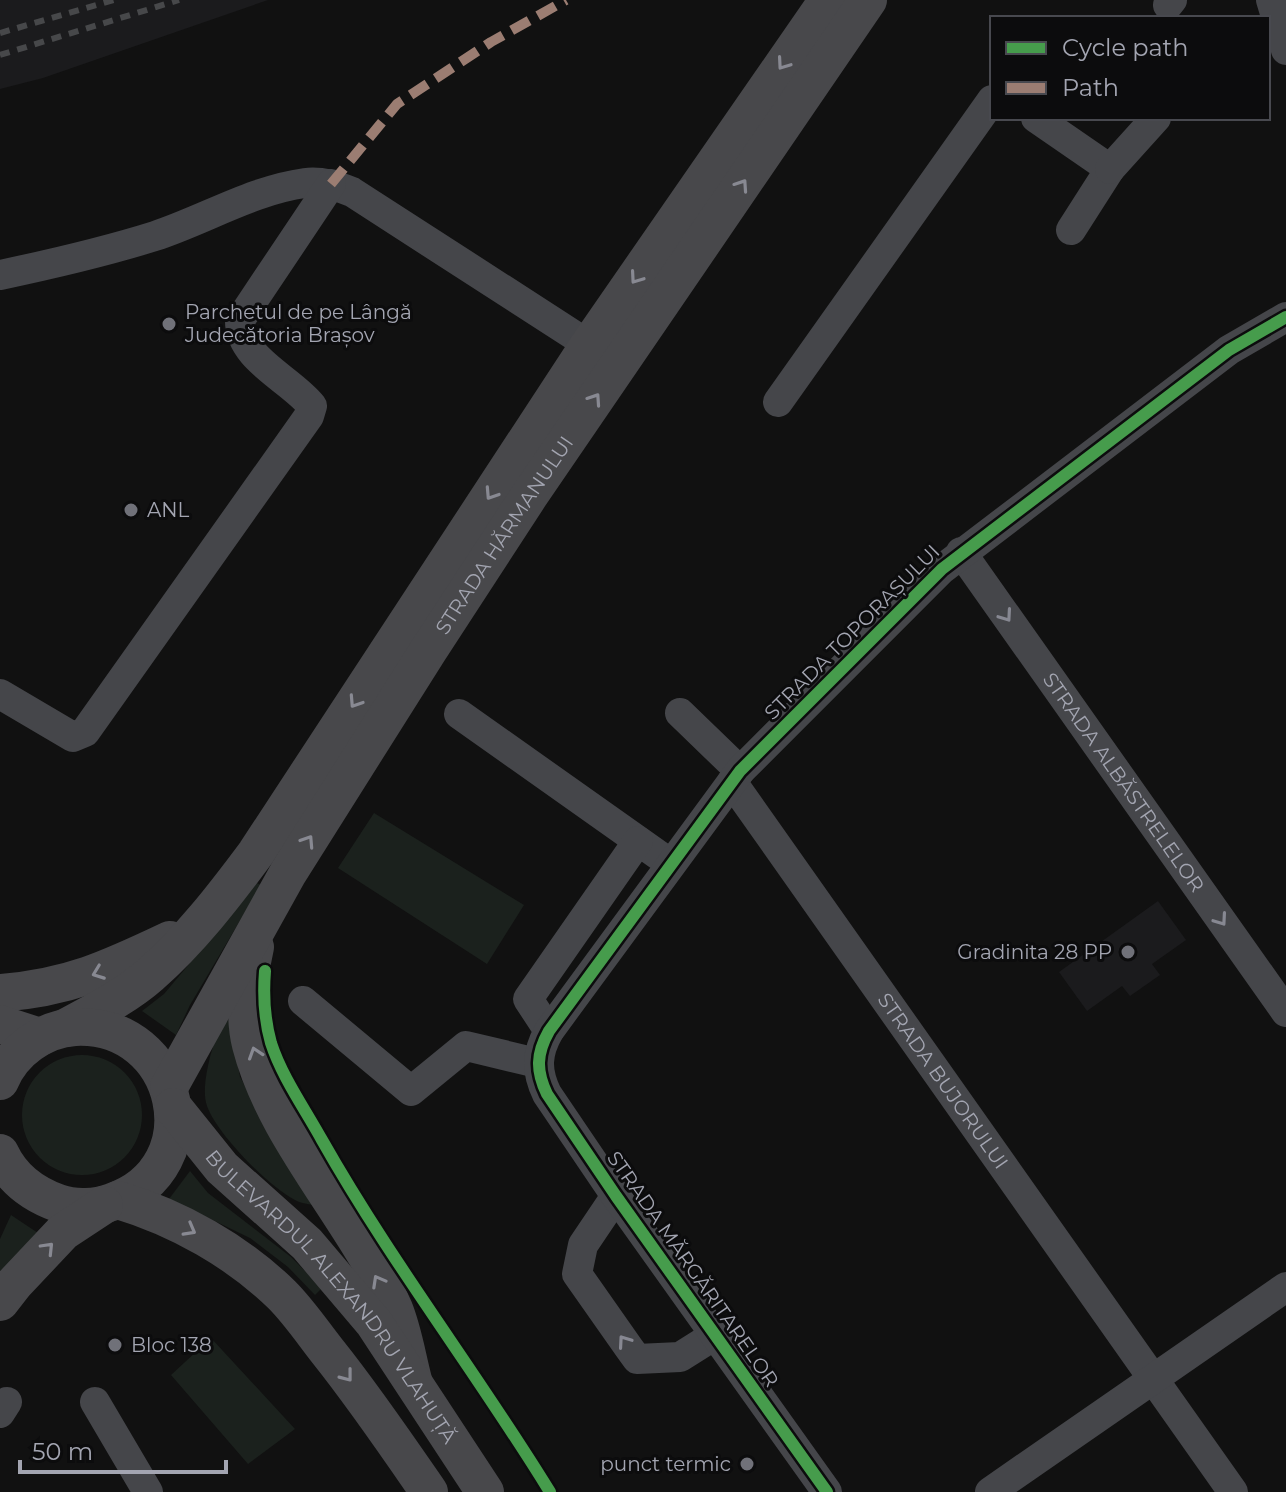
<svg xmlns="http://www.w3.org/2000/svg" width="1286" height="1492" font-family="Montserrat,sans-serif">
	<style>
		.built { fill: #1b1b1d }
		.green { fill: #1b211d }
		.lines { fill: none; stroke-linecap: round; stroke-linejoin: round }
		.minor { stroke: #45464a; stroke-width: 30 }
		.major { stroke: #48484b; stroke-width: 38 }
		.rail { stroke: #47484a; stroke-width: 6; stroke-dasharray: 10 8; stroke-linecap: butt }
		.quiet { stroke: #9b7d72; stroke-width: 10; stroke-dasharray: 20 10; stroke-linecap: butt }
		.cycleway-casing { stroke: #0c0c0d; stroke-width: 17 }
		.cycleway { stroke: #469c4c; stroke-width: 12 }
		.oneway { stroke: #888992 }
		.oneway2 { stroke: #878892 }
		.poi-dot { fill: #707179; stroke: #0c0c0d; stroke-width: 3 }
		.labels { text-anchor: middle; stroke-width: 6; stroke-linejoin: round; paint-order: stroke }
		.poi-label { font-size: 20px; fill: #a3a5b1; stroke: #0c0c0d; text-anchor: start }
		.street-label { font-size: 20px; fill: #a3a5b1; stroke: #0c0c0d }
	</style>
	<rect width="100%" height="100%" fill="#111"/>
	<path class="built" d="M0 0H268L43 78 0 89Z
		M1158 901 1186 940 1152 964 1160 975 1130 996 1122 986 1087 1011 1059 972Z"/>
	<path class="green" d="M374 813 524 905 487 964 338 868Z
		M257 883 261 885 190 1005 176 1035 142 1011 164 994Z
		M230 1019 240 1077 313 1205C308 1204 300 1203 295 1200 268 1186 217 1134 207 1106 202 1092 207 1070 210 1057 214 1043 219 1027 230 1019Z
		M22 1115a60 60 0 1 1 120 0a60 60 0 1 1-120 0Z
		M190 1171 208 1193 291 1257 322 1288 315 1295 288 1267 250 1238 169 1199Z
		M11 1215 41 1235 0 1275V1239Z
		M211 1338 295 1429 248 1464 171 1375Z"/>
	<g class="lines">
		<g class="minor">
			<path d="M1271 0 1286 50"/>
			<path d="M1168 5 1172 0"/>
			<path d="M1036 118 1110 169 1071 230"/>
			<path d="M1110 169 1156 118"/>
			<path d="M0 275C52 264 104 252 155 236 204 220 253 190 305 183 322 181 337 186 352 192L589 345"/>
			<path d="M778 402 992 100"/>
			<path id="s1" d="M961 552 1286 1012"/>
			<path d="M0 694 73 737 85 732 309 416 312 406C291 379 239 359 240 320L331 184"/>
			<path d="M680 713 740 771"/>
			<path d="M459 714 671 864"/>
			<path id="s2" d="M732 782 1233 1492"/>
			<path d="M303 1001 411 1091 466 1046 537 1063"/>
			<path d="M549 1031 528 999 638 841"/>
			<path d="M616 1196 583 1245 577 1274 629 1348 637 1359 680 1357 715 1335"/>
			<path d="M95 1402 148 1492"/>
			<path d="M0 1413 7 1402"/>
			<path d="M827 1492 616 1196 547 1094C536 1071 536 1054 549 1031L740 771 942 569 1229 350 1286 317"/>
			<path d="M990 1492 1286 1287"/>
		</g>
		<g class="major">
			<path d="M255 947C248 978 243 1013 251 1045 275 1139 356 1220 394 1309 403 1331 407 1357 413 1380"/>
			<path d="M0 993C68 988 109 969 170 940"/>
			<path d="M0 1024 40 1037"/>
			<path d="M65 1028C94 1012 125 997 150 975 190 940 224 896 256 853L589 345 828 0"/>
			<path d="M0 1081C12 1051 43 1029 75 1027 181 1022 213 1168 112 1202 96 1208 75 1209 58 1203 33 1194 12 1179 0 1153"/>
			<path id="s3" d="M169 1087 288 873 428 651 529 496 868 0"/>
			<path id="s4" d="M173 1107 222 1168 307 1244 374 1323 485 1492"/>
			<path d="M118 1200C178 1218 237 1251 282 1295 299 1312 313 1333 328 1352 364 1397 396 1444 429 1492"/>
			<path d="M0 1302 14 1284 63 1232 104 1205"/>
		</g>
		<path class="rail" d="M0 33 114 0
			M0 55 179 0"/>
		<path class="quiet" d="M331 184 397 104 491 42 566 0"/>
		<defs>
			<path id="cycleway" d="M265 971C263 996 264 1018 271 1043 282 1077 305 1109 322 1140 391 1262 477 1373 550 1492
				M827 1492 616 1196 547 1094C536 1071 536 1054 549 1031L740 771 942 569 1229 350 1286 317"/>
		</defs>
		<use href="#cycleway" class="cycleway-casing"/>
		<use href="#cycleway" class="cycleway"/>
	</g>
	<defs><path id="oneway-chevron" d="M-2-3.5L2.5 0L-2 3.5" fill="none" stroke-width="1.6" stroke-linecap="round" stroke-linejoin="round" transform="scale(2)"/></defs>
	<g class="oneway">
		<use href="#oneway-chevron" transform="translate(783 64) rotate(125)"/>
		<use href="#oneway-chevron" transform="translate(742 185) rotate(-56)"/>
		<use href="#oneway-chevron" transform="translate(636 278) rotate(125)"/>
		<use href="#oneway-chevron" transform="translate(595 399) rotate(-56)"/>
		<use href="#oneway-chevron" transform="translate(491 494) rotate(123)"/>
		<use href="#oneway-chevron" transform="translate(355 702) rotate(123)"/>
		<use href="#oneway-chevron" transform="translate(308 841) rotate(-57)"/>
		<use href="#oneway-chevron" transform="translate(98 973) rotate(159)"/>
		<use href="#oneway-chevron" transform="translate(255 1053) rotate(-108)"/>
		<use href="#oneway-chevron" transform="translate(190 1230) rotate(29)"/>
		<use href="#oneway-chevron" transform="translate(48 1248) rotate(-46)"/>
		<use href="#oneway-chevron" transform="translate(378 1281) rotate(-119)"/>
		<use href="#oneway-chevron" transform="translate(347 1376) rotate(52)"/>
	</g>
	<g class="oneway2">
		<use href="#oneway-chevron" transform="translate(1006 616) rotate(55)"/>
		<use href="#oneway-chevron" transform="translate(1221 920) rotate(55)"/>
		<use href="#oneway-chevron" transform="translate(624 1341) rotate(-125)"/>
	</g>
	<g class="poi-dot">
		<circle cx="169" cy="324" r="8"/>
		<circle cx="131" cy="510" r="8"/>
		<circle cx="1128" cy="952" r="8"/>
		<circle cx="115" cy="1345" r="8"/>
		<circle cx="747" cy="1464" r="8"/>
	</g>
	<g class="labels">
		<g class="poi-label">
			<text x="185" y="319">Parchetul de pe Lângă<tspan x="185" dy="23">Judecătoria Brașov</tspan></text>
			<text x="147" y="517">ANL</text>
			<text x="1112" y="959" text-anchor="end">Gradinita 28 PP</text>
			<text x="131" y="1352">Bloc 138</text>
			<text x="731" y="1471" text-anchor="end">punct termic</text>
		</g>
		<g class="street-label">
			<text dy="7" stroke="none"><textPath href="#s3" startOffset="646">STRADA HĂRMANULUI</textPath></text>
			<text transform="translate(852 632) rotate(-45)" y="7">STRADA TOPORAȘULUI</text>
			<text dy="7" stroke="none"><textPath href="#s1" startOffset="282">STRADA ALBĂSTRELELOR</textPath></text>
			<text dy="7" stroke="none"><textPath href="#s2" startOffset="366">STRADA BUJORULUI</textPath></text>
			<text transform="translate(693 1269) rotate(55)" y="7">STRADA MĂRGĂRITARELOR</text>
			<text dy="7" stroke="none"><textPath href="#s4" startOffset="248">BULEVARDUL ALEXANDRU VLAHUȚĂ</textPath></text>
		</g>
	</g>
	<rect x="990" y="16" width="280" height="104" fill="#0c0c0d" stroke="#48494f" stroke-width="2"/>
	<rect x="1006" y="42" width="40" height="12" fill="#469c4c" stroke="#48494f" stroke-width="2"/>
	<text x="1062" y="56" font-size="24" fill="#a3a5b1">Cycle path</text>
	<rect x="1006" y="82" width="40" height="12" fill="#9b7d72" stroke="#48494f" stroke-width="2"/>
	<text x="1062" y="96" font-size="24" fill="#a3a5b1">Path</text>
	<path d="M20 1460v12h206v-12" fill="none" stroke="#a3a5b1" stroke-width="4"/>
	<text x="32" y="1460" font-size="24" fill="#a3a5b1" stroke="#0c0c0d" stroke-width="6" paint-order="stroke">50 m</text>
</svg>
